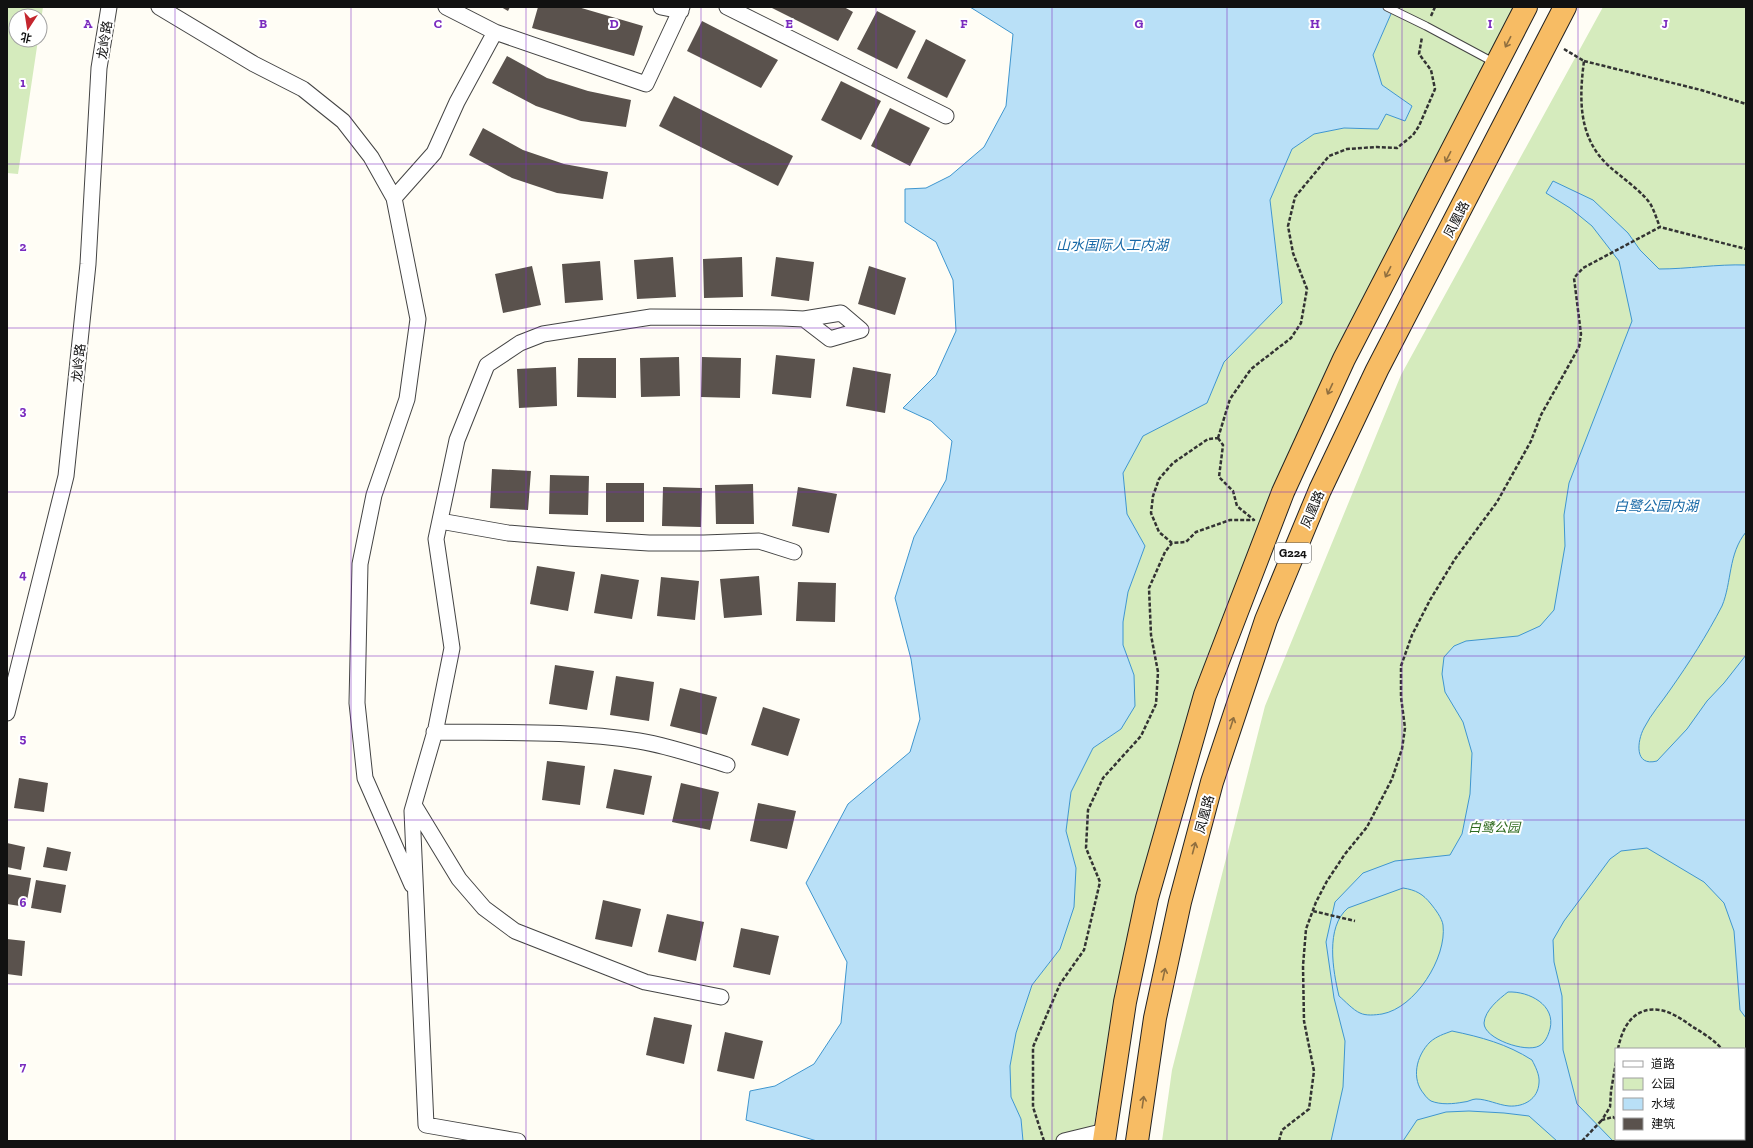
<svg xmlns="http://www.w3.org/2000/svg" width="1753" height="1148" font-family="'Zilla Slab','Noto Sans SC',serif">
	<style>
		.green { fill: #d5ebbd; fill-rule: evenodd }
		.water { fill: #b9e0f7; stroke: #3f96cf; fill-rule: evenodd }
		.building { fill: #5a524d }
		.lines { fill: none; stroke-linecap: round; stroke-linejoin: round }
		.service-casing { stroke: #444; stroke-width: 9 }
		.minor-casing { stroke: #444; stroke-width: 17 }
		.trunk-casing { stroke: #222; stroke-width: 24 }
		.path { stroke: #333; stroke-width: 2.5; stroke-dasharray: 4 2; stroke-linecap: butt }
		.service { stroke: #fff; stroke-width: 7 }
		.minor { stroke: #fff; stroke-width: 15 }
		.trunk { stroke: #f7bc64; stroke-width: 22 }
		.oneway { stroke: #906f3f }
		.grid { fill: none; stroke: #7b2cbf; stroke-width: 1; stroke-opacity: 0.55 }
		.labels { text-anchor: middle; stroke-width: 4; stroke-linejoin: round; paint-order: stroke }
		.shield { fill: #fff; stroke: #585858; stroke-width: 1 }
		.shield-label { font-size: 12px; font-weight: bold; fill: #111 }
		.street-label { font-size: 13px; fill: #111; stroke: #fff }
		.park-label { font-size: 13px; font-style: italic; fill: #2f6b1f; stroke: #fff }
		.water-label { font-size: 14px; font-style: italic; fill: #1768a6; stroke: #fff }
		.grid-label { font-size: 13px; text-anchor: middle; font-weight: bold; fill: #7b2cbf; stroke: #fff; stroke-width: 4; stroke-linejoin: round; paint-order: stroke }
	</style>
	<rect width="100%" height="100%" fill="#fffdf5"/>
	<path class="green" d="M7 7H43L40 27V16H16V40H38L18 174 7 173Z
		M1394 7H1515L1261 523 1116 1002 1091 1141H1023L1021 1119 1011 1097 1010 1066 1016 1033 1032 985 1060 949 1076 868 1066 831 1071 792 1093 748 1121 729 1134 675 1123 645V622L1128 592 1145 546 1127 514 1123 473 1142 436 1207 403 1224 362 1282 303 1270 200 1292 149 1313 134 1344 128 1378 129 1386 114 1405 121 1412 106 1382 85 1373 55Z
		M1603 7H1746V1141H1162L1172 1070 1265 706 1401 375ZM1616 1049H1744V1139H1616Z"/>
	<path class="water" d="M970 7H1394L1373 55 1382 85 1412 106 1405 121 1386 114 1378 129 1344 128 1314 134 1292 149 1270 200 1282 303 1224 362 1207 403 1143 436 1123 473 1127 514 1145 546 1128 592 1123 622V645L1134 675 1135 706 1121 729 1093 748 1071 792 1066 831 1076 868 1074 907 1060 949 1032 985 1016 1033 1010 1066 1011 1097 1021 1119 1023 1141H817L746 1120 750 1091 775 1086 814 1064 841 1023 847 962 806 883 848 804 910 752 920 719 911 659 895 598 914 537 946 480 952 441 931 421 903 408 936 375 956 331 953 280 936 242 905 222V189L926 188 950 176 984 147 1006 106 1013 34Z
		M1553 181 1593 200 1628 233 1640 250 1659 269C1688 269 1717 264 1746 265V532C1728 554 1732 582 1722 606 1707 635 1689 663 1670 690 1662 702 1651 714 1644 728 1637 741 1634 767 1657 761L1687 729 1707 701 1724 683 1746 655V1018L1740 1010 1734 931 1724 903 1704 882 1647 848 1621 851 1610 859 1564 921 1553 940 1554 962 1562 996 1563 1050 1577 1104 1613 1141H1557L1529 1116 1504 1113 1469 1111 1446 1112 1417 1120 1403 1141H1331L1343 1087 1345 1041 1334 998 1326 942 1335 902 1363 873 1395 861 1450 855 1462 834 1470 794 1472 753 1463 722 1445 692 1442 674 1444 657 1454 646 1466 641 1518 636 1540 626 1554 610 1565 546 1564 515 1569 483 1632 321 1619 261 1592 226 1570 208 1546 193ZM1403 888C1416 890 1423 894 1431 904 1435 909 1442 918 1443 925 1447 958 1415 1008 1382 1014 1375 1015 1366 1016 1360 1013 1353 1010 1345 1001 1339 996 1333 971 1325 927 1348 908ZM1508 992C1529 991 1556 1005 1550 1029 1548 1036 1545 1043 1539 1046 1526 1053 1484 1039 1484 1023 1485 1010 1499 999 1508 992ZM1452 1031C1481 1037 1507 1044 1532 1060 1535 1066 1540 1075 1539 1083 1538 1099 1524 1107 1509 1106 1498 1105 1487 1099 1476 1099 1472 1099 1468 1102 1464 1102 1453 1104 1441 1105 1431 1101 1428 1099 1426 1097 1424 1094 1411 1079 1416 1056 1430 1042 1437 1036 1444 1034 1452 1031Z"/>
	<path class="building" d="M501 7H510L508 11Z
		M538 7H578L643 26 634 56 532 28Z
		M770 7H844L853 12 838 41Z
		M877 11 916 31 897 69 857 49Z
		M702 21 778 60 761 88 687 51Z
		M926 39 966 60 947 98 907 78Z
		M507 56 547 78 588 91 631 100 626 127 581 121 536 106 492 83Z
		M841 81 881 101 861 140 821 120Z
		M674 96 793 156 778 186 659 126Z
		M890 108 930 128 910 166 871 146Z
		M483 128 523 150 564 164 608 172 603 199 557 193 512 178 469 155Z
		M673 257 676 297 637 299 634 260Z
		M742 257 743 297 704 298 703 259Z
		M776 257 814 262 809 301 771 296Z
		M600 261 603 300 565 303 562 264Z
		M532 266 541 305 503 313 495 274Z
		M869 266 906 278 895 315 858 304Z
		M776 355 815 359 811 398 772 394Z
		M679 357 680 396 641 397 640 358Z
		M702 357 741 358 740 398 701 397Z
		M578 358H616V398L577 397Z
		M556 367 557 406 519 408 517 369Z
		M853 367 891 374 885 413 846 406Z
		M492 469 531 471 528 510 490 508Z
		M550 475 589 476 588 515 549 514Z
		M606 483H644V522H606Z
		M753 484 754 524H716L715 485Z
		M663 487 702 488 701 527 662 526Z
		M798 487 837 494 829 533 792 526Z
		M537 566 575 572 568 611 530 604Z
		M601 574 639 580 632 619 594 613Z
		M759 576 762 615 724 618 720 579Z
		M661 577 699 581 695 620 657 616Z
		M798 582 836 583 835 622 796 621Z
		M555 665 594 671 587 710 549 704Z
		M616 676 654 682 649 721 610 715Z
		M680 688 717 697 707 735 670 726Z
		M763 707 800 719 788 756 751 745Z
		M547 761 585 766 580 805 542 800Z
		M614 769 652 776 644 815 606 808Z
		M19 778 48 783 44 812 14 808Z
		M681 783 719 792 710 830 672 822Z
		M758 803 796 811 787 849 750 841Z
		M7 843 25 847 21 870 7 867Z
		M47 847 71 852 67 871 43 867Z
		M7 874 31 878 26 907 7 904Z
		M36 880 66 885 61 913 31 908Z
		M603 900 641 909 632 947 595 939Z
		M667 914 704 922 696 961 658 952Z
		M741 928 779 936 770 975 733 967Z
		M7 939 25 941 22 976 7 974Z
		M654 1017 692 1025 684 1064 646 1055Z
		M725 1032 763 1041 754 1079 717 1071Z"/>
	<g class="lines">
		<defs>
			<path id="service" d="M1387 7 1426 26 1495 63"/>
			<path id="minor" d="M159 7 254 64 303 89 343 121 371 157 394 198 418 319 407 399 374 495 360 564 357 703 365 778 412 885
				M446 7 495 32
				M661 7 681 11
				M727 7 946 116
				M394 198 434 153 457 102 495 32 646 84 682 7
				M440 521 508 533 569 538 649 543H704L759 541 794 552
				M7 713 66 476 88 264 99 68 109 7
				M434 732C502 733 571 730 639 741 669 746 698 756 727 765
				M414 805 459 879 484 908 515 931 645 982 721 997
				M518 1141 426 1125 412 811 436 728 452 648 436 539 457 440 487 365 520 343 543 334 651 317 782 318 804 319 841 313 861 330 830 339 804 319
				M1064 1141 1105 1131"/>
			<path id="trunk" d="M1104 1141 1125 1002 1147 898 1205 695 1283 492 1344 359 1526 7
				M1137 1141 1155 1018 1180 902 1212 782 1266 620 1320 490 1377 370 1565 7"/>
		</defs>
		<use href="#service" class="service-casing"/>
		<use href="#minor" class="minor-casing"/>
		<use href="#trunk" class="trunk-casing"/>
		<path class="path" d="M1431 16 1435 7
			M1564 49 1584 61C1579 99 1578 139 1610 167 1621 177 1646 194 1652 207 1655 213 1657 220 1660 227
			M1584 61 1701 90 1746 104
			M1218 438 1230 399 1251 369 1291 338 1301 323 1307 289 1293 253 1288 226 1295 197 1329 156 1347 149 1377 147 1397 148 1413 135 1419 126 1435 89 1431 70 1419 54 1422 37
			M1218 438 1223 445 1219 477 1233 491 1237 506 1254 520H1230L1196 532 1186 542 1172 543 1159 532 1151 513 1153 496 1159 479 1173 463 1208 439Z
			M1313 911 1355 921
			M1618 1049C1622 1027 1634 1006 1660 1010 1672 1012 1683 1020 1693 1027 1703 1033 1714 1040 1722 1049
			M1616 1062 1611 1091 1610 1107 1602 1120 1613 1117 1616 1119
			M1744 1093 1746 1095
			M1744 1126 1746 1123
			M1672 1139 1674 1141
			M1044 1141 1033 1107V1047L1060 984 1084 950 1100 882 1086 848 1088 810 1103 778 1141 736 1156 704 1158 672 1151 635 1149 588 1165 552 1172 543
			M1279 1141 1282 1130 1309 1109 1314 1071 1304 1021 1303 966 1306 929 1316 902 1327 881 1345 854 1367 827 1392 779 1402 749 1405 728 1401 697V666L1412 635 1430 600 1455 559 1497 502 1531 441 1541 415 1579 347 1581 334 1574 278 1583 268 1660 227 1746 249
			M1582 1141 1602 1120
			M1731 1141 1732 1139"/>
		<use href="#service" class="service"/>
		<use href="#minor" class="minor"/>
		<use href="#trunk" class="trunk"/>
	</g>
	<defs><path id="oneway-shaft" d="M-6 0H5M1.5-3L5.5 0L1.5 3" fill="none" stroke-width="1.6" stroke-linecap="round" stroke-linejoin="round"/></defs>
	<g class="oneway">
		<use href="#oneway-shaft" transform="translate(1508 42) rotate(117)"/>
		<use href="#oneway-shaft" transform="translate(1448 157) rotate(117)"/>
		<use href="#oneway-shaft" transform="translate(1388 272) rotate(117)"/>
		<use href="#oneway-shaft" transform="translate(1330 389) rotate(115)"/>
		<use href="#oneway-shaft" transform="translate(1232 723) rotate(-72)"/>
		<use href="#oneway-shaft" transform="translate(1194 848) rotate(-75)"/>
		<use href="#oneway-shaft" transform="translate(1164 974) rotate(-78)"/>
		<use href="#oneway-shaft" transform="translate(1143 1102) rotate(-82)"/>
	</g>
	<path class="grid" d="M175 7V1141M351 7V1141M526 7V1141M701 7V1141M876 7V1141M1052 7V1141M1227 7V1141M1402 7V1141M1578 7V1141M7 164H1746M7 328H1746M7 492H1746M7 656H1746M7 820H1746M7 984H1746"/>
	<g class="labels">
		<rect class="shield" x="1275" y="543" width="36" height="20" rx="3"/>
		<g class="shield-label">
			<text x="1293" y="557">G224</text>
		</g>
		<g class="street-label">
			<text transform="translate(104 40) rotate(-81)" y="5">龙岭路</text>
			<text transform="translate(1456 219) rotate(-63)" y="5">凤凰路</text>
			<text transform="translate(78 363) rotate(-84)" y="5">龙岭路</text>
			<text transform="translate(1312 509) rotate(-67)" y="5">凤凰路</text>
			<text transform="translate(1204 814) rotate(-75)" y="5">凤凰路</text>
		</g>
		<g class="park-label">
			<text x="1494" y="832">白鹭公园</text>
		</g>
		<g class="water-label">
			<text x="1112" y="250">山水国际人工内湖</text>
			<text x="1656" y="511">白鹭公园内湖</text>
		</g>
	</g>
	<g class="grid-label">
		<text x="88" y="28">A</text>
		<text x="263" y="28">B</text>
		<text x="438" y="28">C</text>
		<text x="614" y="28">D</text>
		<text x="789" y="28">E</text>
		<text x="964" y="28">F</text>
		<text x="1139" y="28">G</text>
		<text x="1315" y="28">H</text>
		<text x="1490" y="28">I</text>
		<text x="1665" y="28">J</text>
		<text x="23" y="87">1</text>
		<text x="23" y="251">2</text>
		<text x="23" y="415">3</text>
		<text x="23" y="579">4</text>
		<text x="23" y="743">5</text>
		<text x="23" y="907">6</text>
		<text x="23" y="1071">7</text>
	</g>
	<rect width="1753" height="1148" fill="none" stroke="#111111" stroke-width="16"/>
	<rect x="1615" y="1048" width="130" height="92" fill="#ffffff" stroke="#a0a0a0"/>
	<rect x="1623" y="1061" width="20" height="6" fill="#ffffff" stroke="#a0a0a0"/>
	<text x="1651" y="1068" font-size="12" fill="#111111">道路</text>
	<rect x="1623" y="1078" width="20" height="12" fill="#d5ebbd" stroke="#a0a0a0"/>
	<text x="1651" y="1088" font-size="12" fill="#111111">公园</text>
	<rect x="1623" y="1098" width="20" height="12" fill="#b9e0f7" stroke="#a0a0a0"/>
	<text x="1651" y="1108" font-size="12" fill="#111111">水域</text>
	<rect x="1623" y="1118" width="20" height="12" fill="#5a524d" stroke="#a0a0a0"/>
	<text x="1651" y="1128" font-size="12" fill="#111111">建筑</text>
	<g transform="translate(28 28) rotate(192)"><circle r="19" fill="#ffffff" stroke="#a0a0a0"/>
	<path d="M0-3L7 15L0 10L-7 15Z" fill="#c4262e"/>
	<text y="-6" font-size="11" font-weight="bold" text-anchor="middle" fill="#111111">北</text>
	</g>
</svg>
